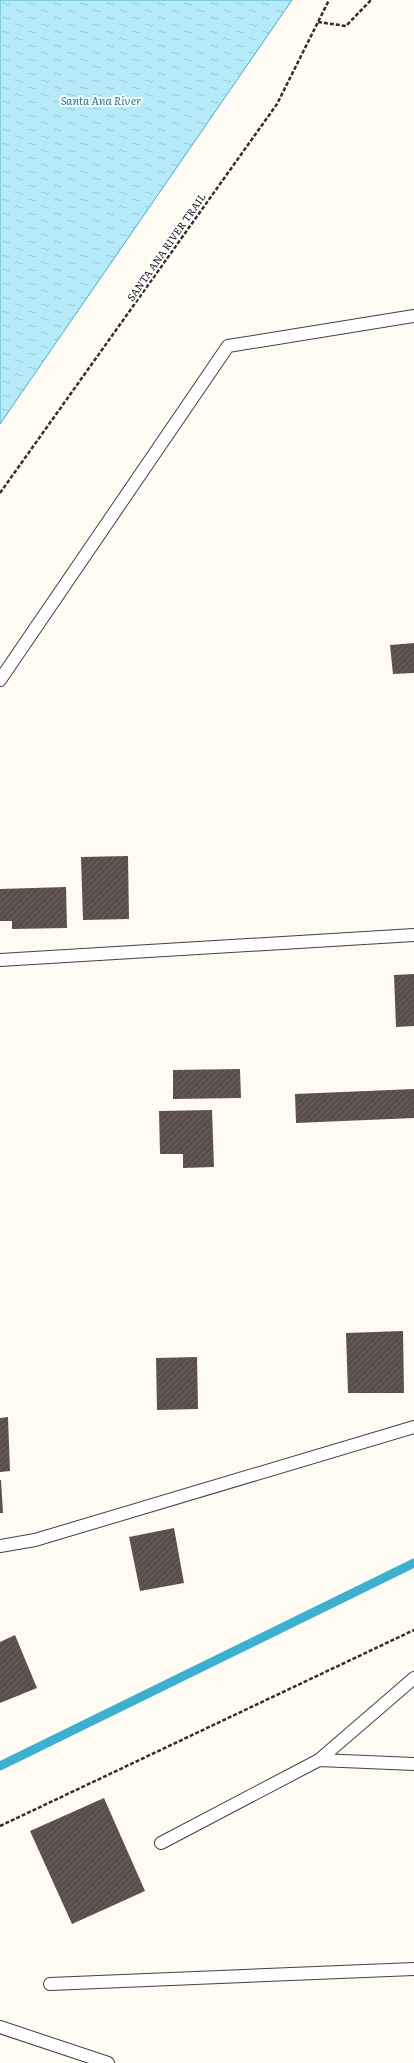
<svg xmlns="http://www.w3.org/2000/svg" width="414" height="2063" font-family="Literata,serif">
	<style>
		.water { fill: url(#water-ripples); stroke: #3ab1d1 }
		.lines { fill: none; stroke-linecap: round; stroke-linejoin: round }
		.stream { stroke: #3ab1d1; stroke-width: 9 }
		.building { fill: url(#building-hatch) }
		.lane-casing { stroke: #424242; stroke-width: 14 }
		.path { stroke: #313131; stroke-width: 2.5; stroke-dasharray: 4 2; stroke-linecap: butt }
		.lane { stroke: #fff; stroke-width: 12 }
		.labels { text-anchor: middle; stroke-width: 4; stroke-linejoin: round; paint-order: stroke }
		.street-label { font-size: 10px; fill: #0f0f0f; stroke: #fff }
		.water-label { font-size: 11px; font-style: italic; fill: #147b9f; stroke: #fff }
	</style>
	<defs>
		<pattern id="water-ripples" width="26" height="14" patternUnits="userSpaceOnUse"><rect width="26" height="14" fill="#b5ebf8"/><path d="M2 4q2-2 4 0t4 0M15 11q2-2 4 0t4 0" fill="none" stroke="#9ac8d3"/></pattern>
		<pattern id="building-hatch" width="6" height="6" patternUnits="userSpaceOnUse"><rect width="6" height="6" fill="#594e4b"/><path d="M-1 1l2-2M0 6l6-6M5 7l2-2" fill="none" stroke="#6c6361"/></pattern>
	</defs>
	<rect width="100%" height="100%" fill="#fffaf2"/>
	<path class="water" d="M0 0H292L0 424Z"/>
	<g class="lines">
		<path class="stream" d="M0 1766 414 1563"/>
	</g>
	<path class="building" d="M414 643V673L393 674 390 645Z
		M128 856 129 919 83 920 81 857Z
		M66 887 67 928 12 929V921H0V889Z
		M414 974V1026L396 1027 394 975Z
		M240 1069 241 1098 173 1099V1070Z
		M414 1089V1118L296 1123 295 1094Z
		M212 1110 214 1167 183 1168V1154H160L159 1111Z
		M403 1331 404 1393H348L346 1333Z
		M197 1357 198 1409 157 1410 156 1358Z
		M8 1417 10 1471 0 1472V1418Z
		M0 1480H1L3 1513H0Z
		M174 1528 184 1583 140 1591 129 1537Z
		M15 1635 37 1688 0 1703V1642Z
		M104 1798 145 1891 72 1924 30 1831Z"/>
	<g class="lines">
		<defs>
			<path id="lane" d="M0 680 228 346 414 316
				M0 960 414 935
				M0 1546 35 1540 414 1427
				M319 1760 414 1678
				M161 1843 319 1760 414 1764
				M50 1984 414 1969
				M0 2027 108 2063"/>
		</defs>
		<use href="#lane" class="lane-casing"/>
		<path class="path" d="M318 22 346 26 371 0
			M0 493 277 104 329 0
			M0 1826 414 1630"/>
		<use href="#lane" class="lane"/>
	</g>
	<g class="labels">
		<g class="street-label">
			<text transform="translate(166 247) rotate(-55)" y="4">SANTA ANA RIVER TRAIL</text>
		</g>
		<g class="water-label">
			<text x="101" y="105">Santa Ana River</text>
		</g>
	</g>
</svg>
